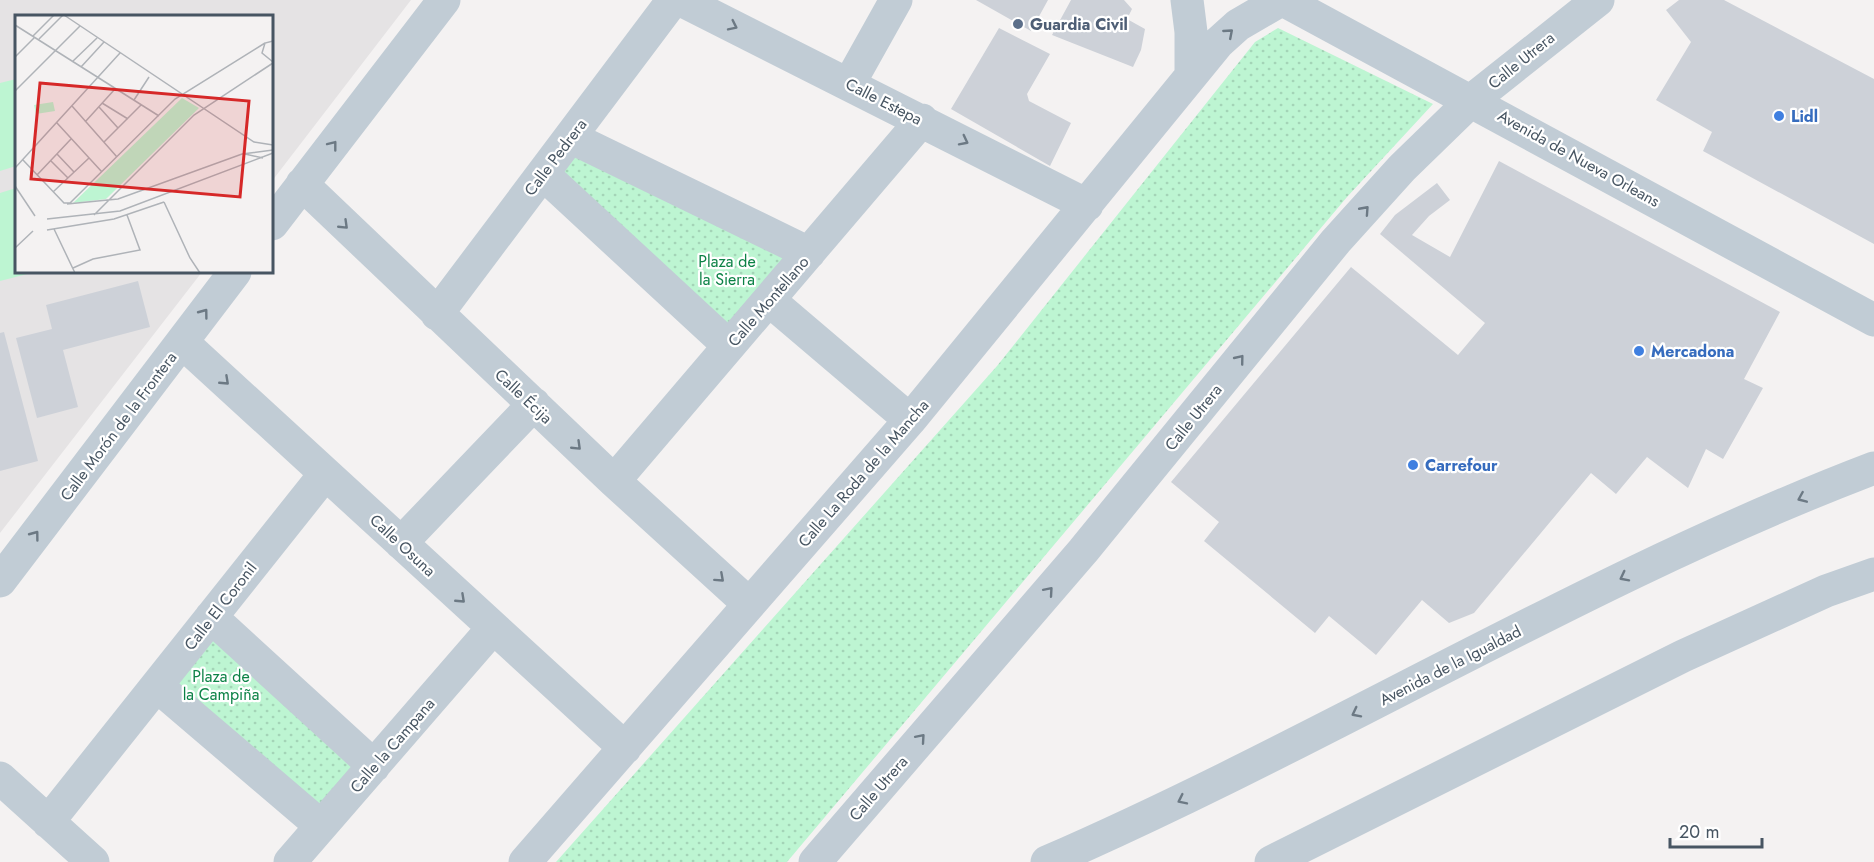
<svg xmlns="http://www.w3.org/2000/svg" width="1874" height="862" font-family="Jost,sans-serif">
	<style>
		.education { fill: #e5e3e4 }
		.grass { fill: url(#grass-dots) }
		.garden { fill: #bdf5d2 }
		.building { fill: #cdd1d8 }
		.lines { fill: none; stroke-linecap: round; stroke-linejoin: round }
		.minor { stroke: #c1ccd5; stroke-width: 33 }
		.oneway { stroke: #6c7984 }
		.service-dot { fill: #5c6f8a; stroke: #fff; stroke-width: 2 }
		.shop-dot { fill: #3f7fe0; stroke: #fff; stroke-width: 2 }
		.labels { text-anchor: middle; stroke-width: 4.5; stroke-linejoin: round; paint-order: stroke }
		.service-label { font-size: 16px; font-weight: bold; fill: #4e5e75; stroke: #fff; text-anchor: start }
		.street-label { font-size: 16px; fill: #475562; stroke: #fff }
		.shop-label { font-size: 16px; font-weight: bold; fill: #366cbe; stroke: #fff; text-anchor: start }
		.park-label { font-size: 16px; fill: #0c8246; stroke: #fff }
		.inset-road { fill: none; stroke: #afb3b8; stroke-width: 1.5 }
		.view { fill: #d62828; fill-opacity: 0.15; stroke: #d62828; stroke-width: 3 }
		.inset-edge { fill: none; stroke: #475562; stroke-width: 3 }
	</style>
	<defs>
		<pattern id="grass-dots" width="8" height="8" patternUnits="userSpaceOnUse" patternTransform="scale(1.5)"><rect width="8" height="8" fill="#bdf5d2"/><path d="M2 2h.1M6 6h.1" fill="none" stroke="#a4d4b7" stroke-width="1.8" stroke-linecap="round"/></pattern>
	</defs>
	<rect width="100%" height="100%" fill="#f4f2f2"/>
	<path class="education" d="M0 0H411L272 181V16H16V272H202L0 533Z"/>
	<path class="grass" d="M1278 28 1433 104 1347 197 787 862H556L997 366 1255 42Z
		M575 149 797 256 729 334 558 171Z
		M211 632 360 767 320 813 170 684Z"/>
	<path class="garden" d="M16 79V166L0 171V83Z
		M16 188V272H35L0 281V193Z"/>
	<path class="building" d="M976 0H1048L1031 31Z
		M1071 0H1124L1132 9 1127 19 1145 29 1141 50 1133 67 1052 35Z
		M1679 0H1724L1874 79V244L1703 151 1712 132 1656 100 1691 42 1666 10Z
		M999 28 1050 54 1027 94 1029 101 1071 123 1050 166 951 109Z
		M1499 161 1780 312 1744 379 1763 388 1723 459 1706 449 1688 488 1647 457 1616 494 1591 473 1474 613 1449 623 1422 600 1376 655 1329 616 1315 633 1204 541 1219 522 1171 482 1351 267 1458 355 1485 323 1380 234 1395 215 1437 183 1450 200 1429 216 1412 235 1450 257Z
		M138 281 150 327 63 350 78 407 37 418 16 338 52 329 46 305Z
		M4 332 38 461 0 471V333Z"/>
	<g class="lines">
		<path class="minor" d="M681 0 1087 205
			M1187 0 1191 32V76
			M1283 0 1874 320
			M849 84 896 0
			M570 137 809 253
			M543 174 729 346
			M302 184 614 481 749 604
			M272 224 444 0
			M769 300 910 420
			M437 314 673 0
			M182 342 625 748
			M614 481 922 120
			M401 543 534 404
			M0 581 235 272
			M211 617 374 766
			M157 686 321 826
			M0 778 93 862
			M48 822 325 474
			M290 862 493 628
			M525 862 910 420 1218 43 1238 25 1281 0
			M815 862 1083 551 1336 241 1402 168 1472 100 1598 0
			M1047 862C1327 740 1588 577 1874 468
			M1271 862 1683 656 1826 591 1874 574"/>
	</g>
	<defs><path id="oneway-chevron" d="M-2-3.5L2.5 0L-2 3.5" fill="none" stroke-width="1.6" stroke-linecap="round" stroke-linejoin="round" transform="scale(1.5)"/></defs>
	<g class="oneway">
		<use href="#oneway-chevron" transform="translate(733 26) rotate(26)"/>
		<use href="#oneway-chevron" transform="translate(1229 33) rotate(-41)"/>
		<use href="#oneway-chevron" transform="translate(964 141) rotate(27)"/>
		<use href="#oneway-chevron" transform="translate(333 145) rotate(-52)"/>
		<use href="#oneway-chevron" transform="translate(1365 210) rotate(-48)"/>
		<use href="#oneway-chevron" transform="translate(344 225) rotate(44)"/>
		<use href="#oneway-chevron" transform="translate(204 313) rotate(-53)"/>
		<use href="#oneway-chevron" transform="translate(1240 359) rotate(-51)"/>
		<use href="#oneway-chevron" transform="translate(225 381) rotate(43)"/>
		<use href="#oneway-chevron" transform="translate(577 446) rotate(44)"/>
		<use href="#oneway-chevron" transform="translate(1802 498) rotate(157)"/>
		<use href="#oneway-chevron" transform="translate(35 535) rotate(-53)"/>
		<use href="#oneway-chevron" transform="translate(1624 577) rotate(153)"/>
		<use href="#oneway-chevron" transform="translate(720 578) rotate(42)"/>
		<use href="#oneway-chevron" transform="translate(1049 591) rotate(-49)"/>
		<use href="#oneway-chevron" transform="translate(461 599) rotate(43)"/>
		<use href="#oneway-chevron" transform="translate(1356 713) rotate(153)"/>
		<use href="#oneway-chevron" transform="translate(921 738) rotate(-49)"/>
		<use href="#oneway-chevron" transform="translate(1182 800) rotate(154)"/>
	</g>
	<circle class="service-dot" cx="1018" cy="24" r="6"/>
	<g class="shop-dot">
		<circle cx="1779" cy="116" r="6"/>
		<circle cx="1639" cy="351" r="6"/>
		<circle cx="1413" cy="465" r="6"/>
	</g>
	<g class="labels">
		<g class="service-label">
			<text x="1030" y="30">Guardia Civil</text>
		</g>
		<g class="street-label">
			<text transform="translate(1521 60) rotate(-39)" y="6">Calle Utrera</text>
			<text transform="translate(884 101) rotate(27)" y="6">Calle Estepa</text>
			<text transform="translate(555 157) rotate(-53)" y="6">Calle Pedrera</text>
			<text transform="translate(1579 158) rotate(29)" y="6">Avenida de Nueva Orleans</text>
			<text transform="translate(768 301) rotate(-49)" y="6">Calle Montellano</text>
			<text transform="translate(524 396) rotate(43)" y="6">Calle Écija</text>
			<text transform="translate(1193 417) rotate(-51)" y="6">Calle Utrera</text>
			<text transform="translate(118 426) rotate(-53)" y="6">Calle Morón de la Frontera</text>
			<text transform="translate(863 473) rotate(-49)" y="6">Calle La Roda de la Mancha</text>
			<text transform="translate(403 545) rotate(43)" y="6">Calle Osuna</text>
			<text transform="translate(220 606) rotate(-52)" y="6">Calle El Coronil</text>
			<text transform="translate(1450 665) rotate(-27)" y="6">Avenida de la Igualdad</text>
			<text transform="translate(392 745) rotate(-49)" y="6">Calle la Campana</text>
			<text transform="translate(878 788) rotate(-49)" y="6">Calle Utrera</text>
		</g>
		<g class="shop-label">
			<text x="1791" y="122">Lidl</text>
			<text x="1651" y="357">Mercadona</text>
			<text x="1425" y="471">Carrefour</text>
		</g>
		<g class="park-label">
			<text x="727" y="267">Plaza de<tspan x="727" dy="18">la Sierra</tspan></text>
			<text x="221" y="682">Plaza de<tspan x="221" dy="18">la Campiña</tspan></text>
		</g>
	</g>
	<g transform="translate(15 15)">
		<rect width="258" height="258" fill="#f4f2f2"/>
		<path d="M167 83 184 93 91 184 58 188Z" fill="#bdf5d2"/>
		<path d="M38 87 40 96 21 99 19 90Z" fill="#bdf5d2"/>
		<path class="inset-road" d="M49 0 239 127 258 130M0 10 144 101M18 21 39 0M24 24 48 0M258 26 250 28 247 38 258 47M0 42 20 22M57 47 82 23M66 52 89 27M0 76 65 11M119 85 134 62M87 88 113 104M57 91 102 142M84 92 103 113M70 107 100 74M42 108 87 157M89 127 126 90M42 139 59 157M230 139 248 143M8 145 49 188H55L160 84 250 28M36 146 53 163M0 153 105 38M22 160 56 124M0 171 20 201M38 177 74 143M149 187 175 243 185 258M52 189 103 184 227 139 258 135M79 200 179 100 258 48M32 204 105 196 258 138M39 214 60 258M32 215 99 204 149 187M0 233 18 216M58 253 78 244 125 235 112 200"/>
		<path class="view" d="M25 68 234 86 225 182 16 164Z"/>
		<rect width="258" height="258" class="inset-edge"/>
	</g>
	<path d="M1670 838v9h92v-9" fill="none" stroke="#475562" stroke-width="3"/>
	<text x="1679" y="838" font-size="18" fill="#475562" stroke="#ffffff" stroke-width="4.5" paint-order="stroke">20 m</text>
</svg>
